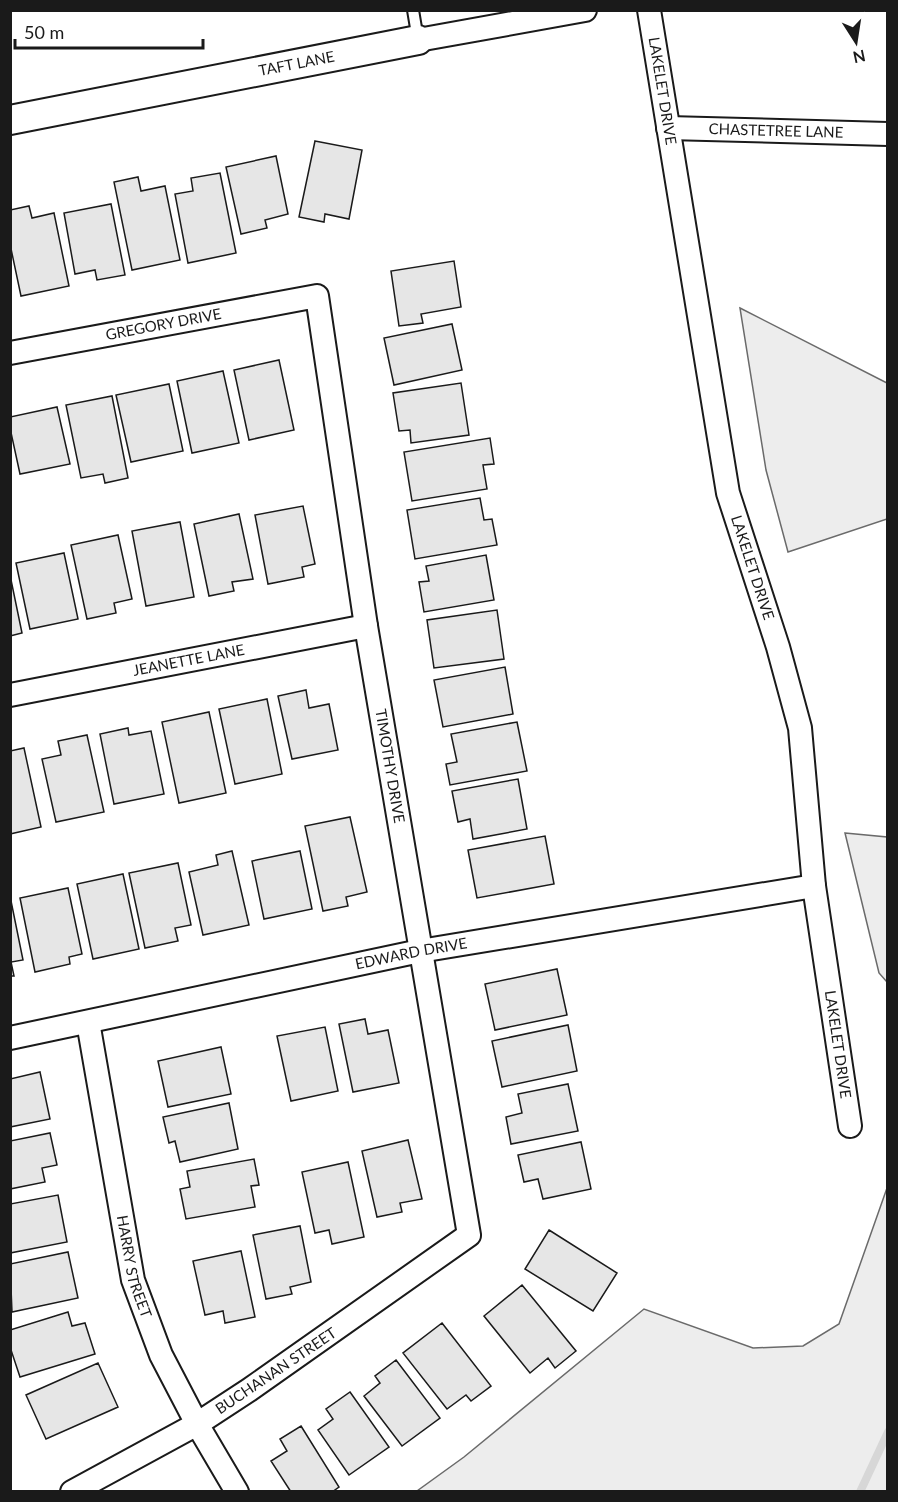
<svg xmlns="http://www.w3.org/2000/svg" width="898" height="1502" font-family="Lato,sans-serif">
	<style>
		.built { fill: #ededed; stroke: #6a6a6a; stroke-width: 1.5 }
		.lines { fill: none; stroke-linecap: round; stroke-linejoin: round }
		.stream { stroke: #d7d7d7; stroke-width: 8 }
		.building { fill: #e6e6e6; stroke: #1a1a1a; stroke-width: 1.5 }
		.service-casing { stroke: #1a1a1a; stroke-width: 14 }
		.minor-casing { stroke: #1a1a1a; stroke-width: 26 }
		.tertiary-casing { stroke: #1a1a1a; stroke-width: 32 }
		.service { stroke: #fff; stroke-width: 10 }
		.minor { stroke: #fff; stroke-width: 22 }
		.tertiary { stroke: #fff; stroke-width: 28 }
		.labels { text-anchor: middle; stroke-width: 4.5; stroke-linejoin: round; paint-order: stroke }
		.street-label { font-size: 15px; fill: #1a1a1a; stroke: #fff }
	</style>
	<rect width="100%" height="100%" fill="#fff"/>
	<path class="built" d="M740 308 887 383V519L788 552 766 470Z
		M845 833 887 837V982L879 973Z
		M887 1188V1491H417L464 1457 644 1309 753 1348 803 1346 839 1324Z"/>
	<g class="lines">
		<path class="stream" d="M860 1492 888 1432"/>
	</g>
	<path class="building" d="M315 141 362 150 349 219 325 214 324 222 299 217Z
		M276 156 288 214 265 220 267 228 241 234 226 167Z
		M220 173 236 253 188 263 175 194 193 191 191 178Z
		M138 177 141 191 165 186 180 260 132 270 114 182Z
		M111 204 125 275 97 280 95 270 75 274 64 213Z
		M29 206 32 218 54 213 69 286 21 296 10 244V210Z
		M454 261 461 307 421 314 423 323 399 326 391 271Z
		M452 324 462 370 394 385 384 338Z
		M279 360 294 430 249 440 234 370Z
		M223 371 239 443 192 453 177 381Z
		M461 383 469 435 411 443 410 430 399 431 393 393Z
		M169 384 183 451 131 462 116 395Z
		M112 396 128 478 105 483 103 474 81 478 66 405Z
		M57 407 70 464 20 474 10 428V417Z
		M490 438 494 464 483 465 487 489 412 501 404 452Z
		M480 498 484 520 492 519 497 545 415 559 407 510Z
		M303 506 315 564 302 567 304 577 268 584 255 515Z
		M239 514 253 579 232 582 234 591 209 596 194 524Z
		M180 522 194 597 146 606 132 531Z
		M118 535 132 599 114 603 116 613 87 619 71 545Z
		M64 553 78 619 30 629 16 563Z
		M486 555 494 600 424 612 419 582 429 581 426 566Z
		M10 575 22 633 10 636Z
		M497 610 504 659 434 668 427 620Z
		M505 667 513 714 443 727 434 680Z
		M306 690 309 708 329 704 338 750 292 759 278 696Z
		M267 699 282 774 235 784 219 709Z
		M209 712 226 793 179 803 162 722Z
		M517 722 527 771 450 785 446 764 457 762 451 734Z
		M128 728 129 735 151 731 164 794 114 804 100 734Z
		M87 735 104 812 56 822 42 759 61 755 58 741Z
		M24 748 41 827 10 834V751Z
		M518 779 527 829 473 839 470 819 458 822 452 791Z
		M350 817 367 892 346 897 348 906 323 911 305 826Z
		M545 836 554 884 477 898 468 850Z
		M232 851 249 925 203 935 189 872 218 865 216 855Z
		M300 851 312 909 264 919 252 861Z
		M178 863 191 925 175 928 178 941 145 948 129 873Z
		M123 874 139 949 93 959 77 884Z
		M68 888 82 954 69 957 70 964 35 972 20 898Z
		M10 896 23 960 11 962 14 976H10Z
		M557 969 567 1015 495 1030 485 984Z
		M365 1019 368 1034 388 1030 399 1083 353 1092 339 1024Z
		M568 1025 577 1071 502 1087 492 1041Z
		M325 1027 338 1091 291 1101 277 1036Z
		M221 1047 231 1094 168 1107 158 1061Z
		M40 1072 50 1119 10 1127V1079Z
		M568 1084 578 1131 511 1144 506 1117 522 1113 518 1094Z
		M229 1103 238 1149 180 1162 175 1141 169 1143 163 1117Z
		M50 1133 57 1165 42 1168 45 1182 10 1189V1141Z
		M408 1140 422 1199 400 1203 402 1212 377 1217 362 1151Z
		M581 1142 591 1189 543 1199 538 1179 524 1182 518 1155Z
		M254 1159 259 1185 251 1186 255 1207 186 1219 180 1189 190 1187 187 1171Z
		M348 1162 364 1237 332 1244 329 1230 315 1233 302 1172Z
		M58 1195 67 1242 10 1253V1204Z
		M300 1226 311 1282 290 1287 292 1294 266 1299 253 1235Z
		M549 1230 617 1273 593 1311 525 1269Z
		M241 1251 255 1317 225 1323 223 1311 205 1315 193 1261Z
		M68 1252 78 1298 12 1312 10 1264Z
		M522 1285 576 1351 555 1368 548 1358 530 1373 484 1316Z
		M68 1312 72 1326 85 1323 95 1354 20 1377 10 1347V1330Z
		M442 1323 491 1386 471 1401 466 1395 447 1409 403 1353Z
		M396 1360 440 1418 402 1446 364 1396 380 1383 375 1376Z
		M98 1363 118 1407 46 1439 26 1395Z
		M350 1392 389 1447 349 1475 318 1430 333 1419 326 1409Z
		M301 1426 339 1487 332 1492H291L271 1461 287 1451 280 1439Z"/>
	<g class="lines">
		<defs>
			<path id="service" d="M413 10 418 40"/>
			<g id="minor">
				<path id="s1" d="M649 10 728 493 778 647 800 728 814 886 850 1126"/>
				<path d="M418 40 585 10"/>
				<path id="s2" d="M668 128 888 134"/>
				<path id="s3" d="M10 353 317 296 366 626 469 1235 249 1390 197 1424 72 1492"/>
				<path id="s4" d="M10 695 366 626"/>
				<path id="s5" d="M88 1022 133 1280 161 1355 197 1424 237 1492"/>
				<path id="s6" d="M10 1038 420 951 814 886"/>
			</g>
			<g id="tertiary">
				<path id="s7" d="M10 120 418 40"/>
			</g>
		</defs>
		<use href="#service" class="service-casing"/>
		<use href="#minor" class="minor-casing"/>
		<use href="#tertiary" class="tertiary-casing"/>
		<use href="#service" class="service"/>
		<use href="#minor" class="minor"/>
		<use href="#tertiary" class="tertiary"/>
	</g>
	<g class="labels">
		<g class="street-label">
			<text dy="5" stroke="none"><textPath href="#s7" startOffset="292">TAFT LANE</textPath></text>
			<text dy="5" stroke="none"><textPath href="#s1" startOffset="82">LAKELET DRIVE</textPath></text>
			<text dy="5" stroke="none"><textPath href="#s2" startOffset="108">CHASTETREE LANE</textPath></text>
			<text dy="5" stroke="none"><textPath href="#s3" startOffset="156">GREGORY DRIVE</textPath></text>
			<text dy="5" stroke="none"><textPath href="#s1" startOffset="568">LAKELET DRIVE</textPath></text>
			<text dy="5" stroke="none"><textPath href="#s4" startOffset="182">JEANETTE LANE</textPath></text>
			<text dy="5" stroke="none"><textPath href="#s3" startOffset="788">TIMOTHY DRIVE</textPath></text>
			<text dy="5" stroke="none"><textPath href="#s6" startOffset="410">EDWARD DRIVE</textPath></text>
			<text dy="5" stroke="none"><textPath href="#s1" startOffset="1054">LAKELET DRIVE</textPath></text>
			<text dy="5" stroke="none"><textPath href="#s5" startOffset="249">HARRY STREET</textPath></text>
			<text transform="translate(276 1371) rotate(-34)" y="5">BUCHANAN STREET</text>
		</g>
	</g>
	<rect width="898" height="1502" fill="none" stroke="#1a1a1a" stroke-width="24"/>
	<g transform="translate(856 42) rotate(168)" stroke="#ffffff" stroke-width="4.5" paint-order="stroke">
	<path d="M0-4.5L10 22L0 15L-10 22Z" fill="#1a1a1a"/>
	<text y="-9" font-size="16" font-weight="bold" text-anchor="middle" fill="#1a1a1a">N</text>
	</g>
	<path d="M15 39v9h188v-9" fill="none" stroke="#1a1a1a" stroke-width="3"/>
	<text x="24" y="39" font-size="18" fill="#1a1a1a" stroke="#ffffff" stroke-width="4.5" paint-order="stroke">50 m</text>
</svg>
